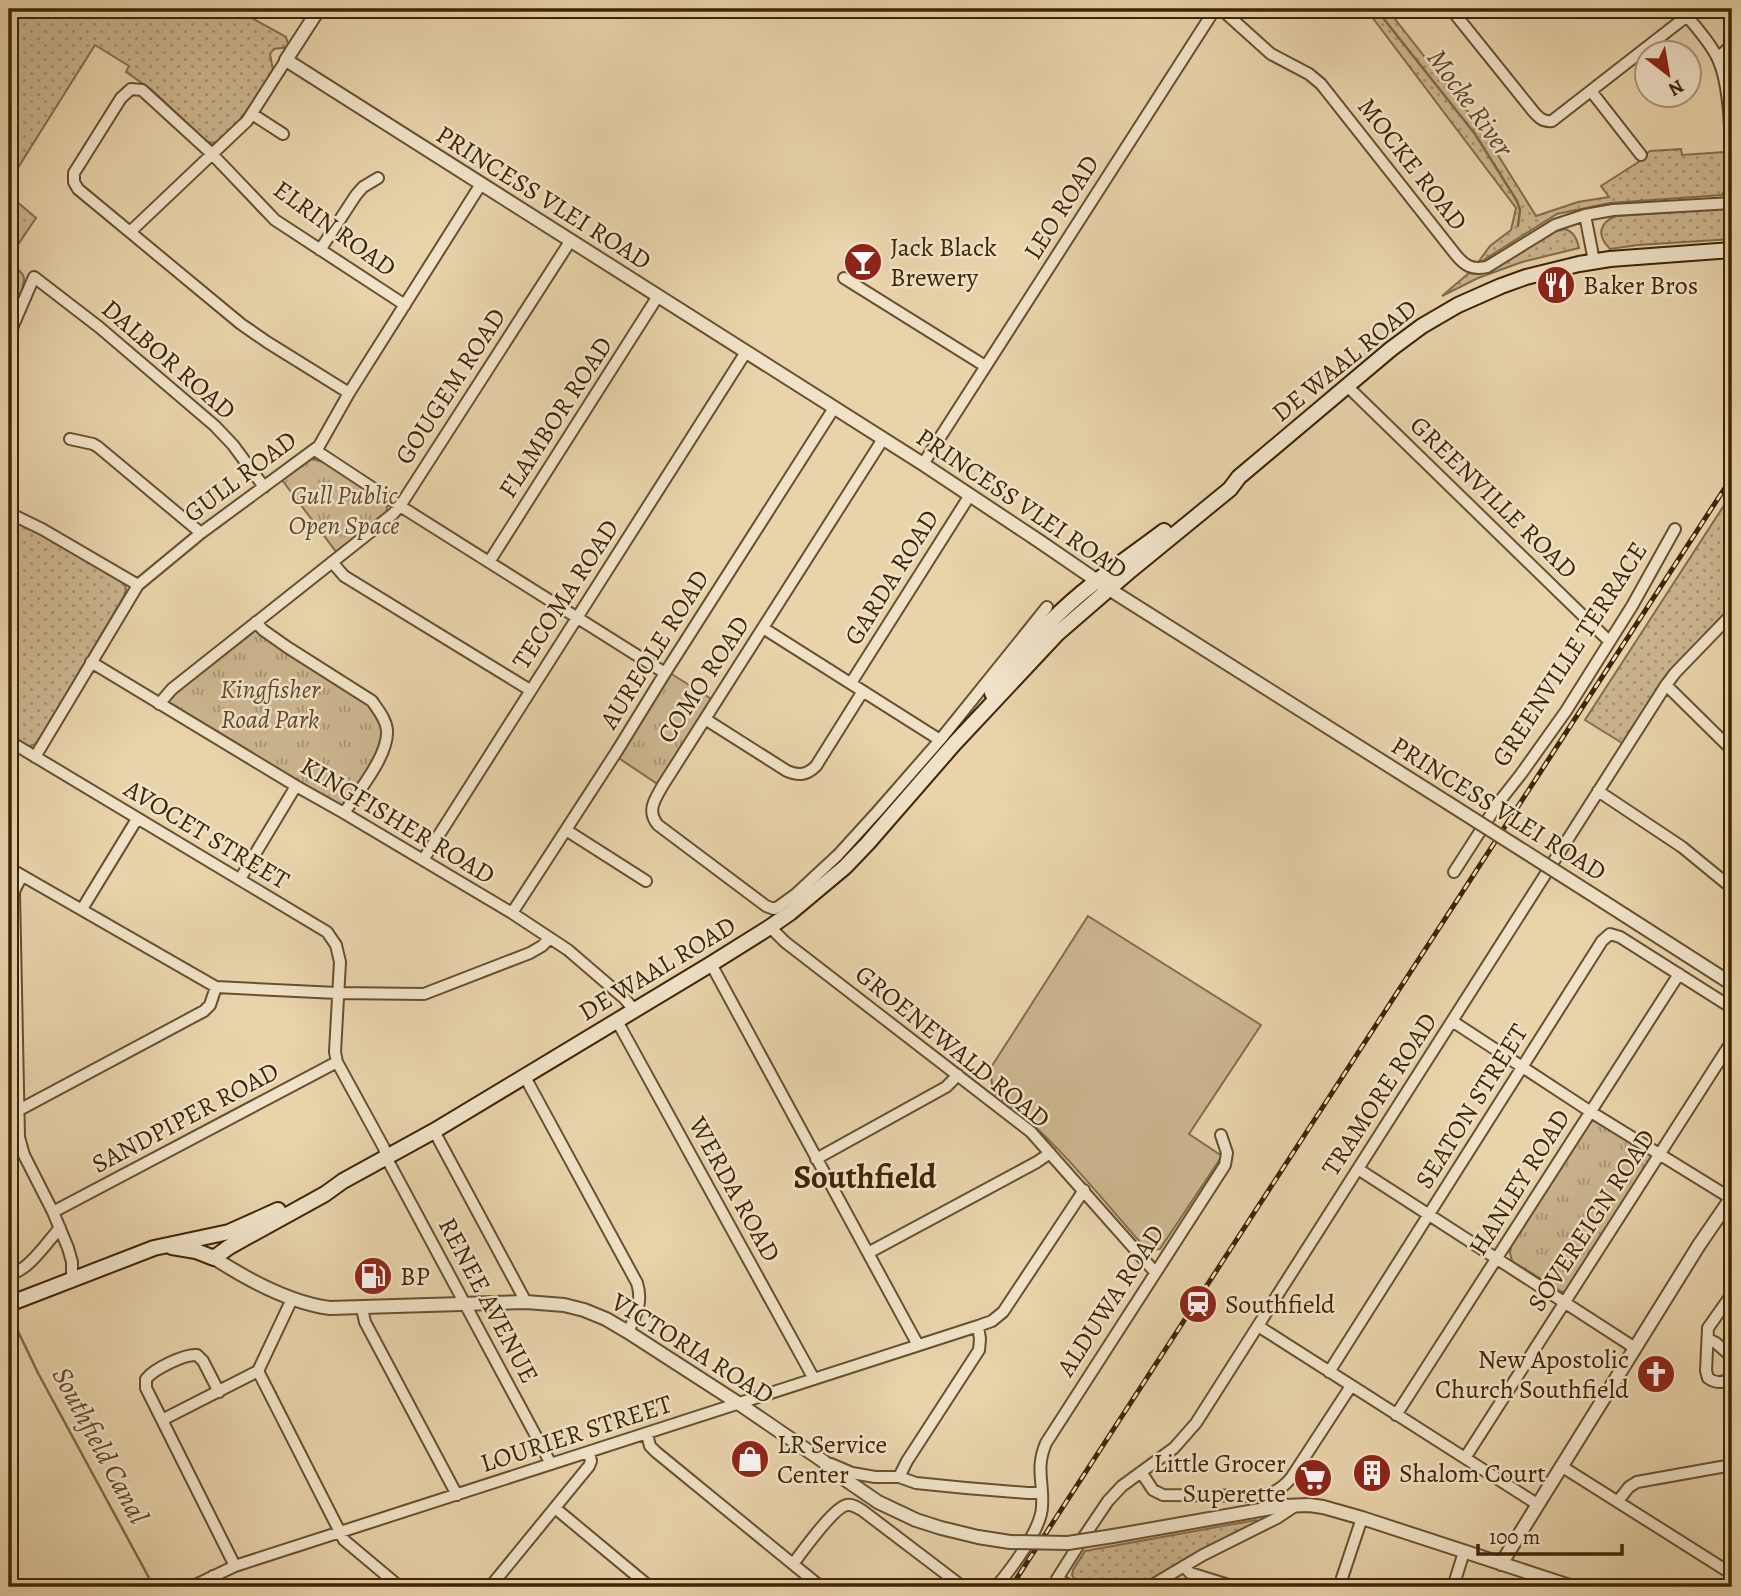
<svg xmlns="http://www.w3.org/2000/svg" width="1741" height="1596" font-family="Alegreya,serif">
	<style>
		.grass { fill: url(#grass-dots); stroke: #846d4a; stroke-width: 2 }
		.park { fill: url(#park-tufts); stroke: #846d4a; stroke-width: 2 }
		.pitch { fill: #cbb58f; stroke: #846d4a; stroke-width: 2 }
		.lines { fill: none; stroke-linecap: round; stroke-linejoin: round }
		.stream { stroke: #816a47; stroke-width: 2.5 }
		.minor-casing { stroke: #68502e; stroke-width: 14 }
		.tertiary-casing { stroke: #68502e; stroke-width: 16 }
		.secondary-casing { stroke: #3e2505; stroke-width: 18 }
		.minor { stroke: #f0e2c8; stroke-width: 10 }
		.tertiary { stroke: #f0e2c8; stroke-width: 12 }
		.secondary { stroke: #f0e2c8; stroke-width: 14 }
		.rail-casing { stroke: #3e2505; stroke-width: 5 }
		.rail { stroke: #f0e2c8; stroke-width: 2.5; stroke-dasharray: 8; stroke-linecap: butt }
		.tertiary-bridge-casing { stroke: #68502e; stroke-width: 16; stroke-linecap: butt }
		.tertiary-bridge { stroke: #f0e2c8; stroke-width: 12 }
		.labels { text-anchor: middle; stroke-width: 5; stroke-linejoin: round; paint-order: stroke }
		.street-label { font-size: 26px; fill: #3e2505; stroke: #f0e2c8 }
		.poi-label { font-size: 26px; fill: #3e2505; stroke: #f0e2c8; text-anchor: start }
		.park-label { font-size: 26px; font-style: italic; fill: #614928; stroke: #f0e2c8 }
		.water-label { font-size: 28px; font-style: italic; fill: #604826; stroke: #f0e2c8 }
		.district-label { font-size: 33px; font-weight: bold; fill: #3e2505; stroke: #f0e2c8 }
	</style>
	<defs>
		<pattern id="grass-dots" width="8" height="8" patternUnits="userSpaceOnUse" patternTransform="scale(1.75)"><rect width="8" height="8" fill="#cbb58f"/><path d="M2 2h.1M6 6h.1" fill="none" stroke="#a69373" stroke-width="1.8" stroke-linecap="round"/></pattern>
		<pattern id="park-tufts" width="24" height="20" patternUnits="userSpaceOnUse" patternTransform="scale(1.75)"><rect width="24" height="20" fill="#cbb58f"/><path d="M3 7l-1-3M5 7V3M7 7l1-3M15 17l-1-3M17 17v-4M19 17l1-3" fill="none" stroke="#a69373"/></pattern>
	</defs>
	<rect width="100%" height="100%" fill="#e8d3ab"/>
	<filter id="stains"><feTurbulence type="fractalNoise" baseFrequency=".00286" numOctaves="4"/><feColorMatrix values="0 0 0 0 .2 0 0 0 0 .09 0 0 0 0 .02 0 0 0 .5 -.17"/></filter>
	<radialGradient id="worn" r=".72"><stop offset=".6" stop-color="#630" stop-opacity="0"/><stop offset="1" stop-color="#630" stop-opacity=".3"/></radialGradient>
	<path class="grass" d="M9 9H257L252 18 286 37 289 47 274 49 270 54 273 70C262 87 234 136 216 142 211 144 209 142 205 140L152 90 126 72 129 66 95 45 9 182Z
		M1366 9H1387L1483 131 1536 216 1578 202 1609 197 1601 186 1640 161 1639 159 1650 151 1681 149 1682 155 1724 152 1726 187 1722 195 1610 203 1557 214 1482 261H1479L1490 246 1511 230 1516 208Z
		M9 195 36 218 9 258Z
		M1732 208V239L1638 245 1610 249C1597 236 1598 223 1616 216Z
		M1565 229C1574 232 1577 239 1579 248L1522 262 1478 278 1442 296 1469 273 1480 274 1490 271 1553 232Z
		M9 263C13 266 20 270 23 275 28 284 13 309 9 319Z
		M1732 493V609L1668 674 1622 743 1585 720Z
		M9 518 58 543 124 583 126 589 124 596 39 740 34 745 27 747 9 738Z
		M1256 1520 1257 1522 1255 1524 1185 1559 1140 1587H1084L1076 1582 1072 1575 1073 1570 1085 1551Z"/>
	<path class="park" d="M311 459 324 462 383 500C388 506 388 509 384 516L337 553 282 480Z
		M256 622 372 701 386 741 344 813 159 704Z
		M670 673 713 700 659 785 617 757Z
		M1594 1120 1650 1154 1652 1158 1567 1291 1562 1292 1512 1261 1510 1253 1511 1246 1589 1123Z"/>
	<path class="pitch" d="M1088 916 1261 1025 1189 1134 1222 1156 1160 1249 1147 1250C1098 1195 1053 1135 993 1092L990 1069Z"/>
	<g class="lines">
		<path class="stream" d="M1376 9 1475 134 1517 201 1520 210 1518 226
			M13 1321 38 1373 154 1587"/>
		<defs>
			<path id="minor" d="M1221 9 1271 54 1309 74 1321 84 1456 255C1465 266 1472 270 1487 267L1555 225 1585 215 1613 210 1732 203
				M1451 9 1533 111C1539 118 1543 122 1552 121L1687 16
				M1681 9C1693 24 1708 39 1717 57 1732 87 1730 146 1732 180
				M1718 58 1732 45
				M1591 91 1641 155
				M252 114 283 134
				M1585 215 1594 261
				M131 231 247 121 286 60
				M320 250 356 195 363 187 378 178
				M844 278 985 366
				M9 335 34 277 99 327 215 426 233 445 264 487
				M1347 386 1609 641
				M349 393 267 342 241 324 78 189 74 182V173L121 98 131 89 142 90 212 154 275 220 405 305
				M70 439 93 444 98 447 201 533
				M883 439 663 785C655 799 646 811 658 825L766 906 774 909 778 907 796 894 838 855 878 811 940 740 1047 607
				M315 450 400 506 665 673
				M923 464 1215 9
				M9 513 42 529 138 585
				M332 562 344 576 530 690
				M489 562 658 296
				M256 622 263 630 287 647 372 701C378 710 386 719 387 730 389 755 358 792 344 813
				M763 628 940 740
				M91 662 296 786 344 813 512 913 568 950 625 999 634 1010
				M851 683 970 495
				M1666 685 1732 750
				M159 704 172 689 393 514 400 506 571 240
				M705 719 787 771C799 776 807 775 816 766L863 691
				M9 741 327 932 336 945 340 962 335 1052 337 1062 384 1148 386 1157 551 1464
				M35 757 138 585 201 533 319 446 349 393 481 184
				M1598 791 1682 847 1732 888
				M566 830 646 881
				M423 860 746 352
				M9 868 216 987 337 993 424 994 530 953 542 946 550 938
				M1454 872 1499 802 1521 774 1566 711 1632 606 1675 529
				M22 876 15 889 14 893 19 1137 24 1155 53 1212 68 1248 72 1262V1280
				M240 879 296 786
				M82 909 137 819
				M512 913 617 751 665 673 834 408
				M770 927 785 942 1031 1132 1155 1272
				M711 964 918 1345
				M617 1021 814 1379
				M1452 1021 1591 1112 1732 1199
				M525 1077 637 1283C643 1302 636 1315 628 1332
				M19 1110 204 1011 210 1005 216 987
				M434 1131 526 1302
				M816 1159 946 1087 958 1075
				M1358 1169 1635 1348
				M53 1212 337 1062
				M868 1253 1037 1162 1050 1153
				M9 1274C28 1272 47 1242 60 1228
				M1732 1294 1708 1328 1706 1371 1708 1378C1716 1384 1725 1383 1732 1377
				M362 1308 365 1322 457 1495
				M1258 1326 1537 1504
				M1708 1339 1716 1343 1732 1357
				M258 1371 344 1540 400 1587
				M1329 1372 1602 941 1610 934 1620 937 1732 1008
				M219 1392 203 1361 197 1355C184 1354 154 1369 146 1379V1388L235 1566
				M1396 1415 1679 974
				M162 1420 258 1371 292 1299
				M647 1434 650 1446 656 1452 821 1587
				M1465 1458 1732 1041
				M831 1464 852 1473 875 1477H899L916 1483 966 1488 1028 1493H1042
				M1561 1466 1732 1574
				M1141 1472 1153 1490 1163 1495 1258 1496C1272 1495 1282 1489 1291 1478L1351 1386
				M899 1477 907 1461 979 1350 980 1339 978 1326 992 1321 1003 1312 1084 1190
				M1618 1501 1629 1487 1637 1482 1732 1465
				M555 1508 650 1587
				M793 1564C802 1552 834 1507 847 1505 853 1504 858 1508 863 1511L963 1587
				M1184 1566 1190 1573 1235 1587
				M213 1576 227 1587
				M1057 1579 1072 1587
				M191 1587 235 1566 978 1326
				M490 1587 589 1466 591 1461 589 1452
				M996 1587C1011 1569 1041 1530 1042 1507 1044 1482 1035 1469 1046 1443L1225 1165 1227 1153 1221 1135
				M1054 1587 1057 1579 1081 1541 1108 1501 1122 1486 1174 1448 1196 1423 1666 685 1675 673 1732 614
				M1149 1587 1203 1555 1277 1518 1295 1506
				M1339 1587 1362 1518
				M1453 1587 1464 1552"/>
			<path id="tertiary" d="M319 9 286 60 923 464 1039 541 1109 589 1448 803
				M1604 902 1732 984
				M214 1258C248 1280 290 1303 330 1308L526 1302 564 1305 584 1310 606 1319 628 1332 738 1403 823 1461 846 1480 878 1502 916 1520 941 1528 978 1537 1010 1542
				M1113 1536 1283 1506 1309 1505 1323 1507 1362 1518 1573 1587
				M1501 1564 1699 1245 1732 1197"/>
			<path id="secondary" d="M992 693C1011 667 1030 641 1054 618 1087 585 1127 559 1164 531
				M172 1247 196 1251 214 1258
				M214 1258 229 1247 325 1194 343 1181 434 1131 711 964 770 927 790 913 845 867 868 843 954 744 1057 634 1131 570 1230 489 1239 477 1391 349 1422 326 1458 305 1501 286 1526 277 1579 264 1610 259 1732 250
				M9 1304 154 1248 229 1232 278 1210"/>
		</defs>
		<use href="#minor" class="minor-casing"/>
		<use href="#tertiary" class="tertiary-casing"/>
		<use href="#secondary" class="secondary-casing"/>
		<use href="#minor" class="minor"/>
		<use href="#tertiary" class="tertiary"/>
		<use href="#secondary" class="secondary"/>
		<defs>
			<path id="rail" d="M1011 1587 1732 477"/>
		</defs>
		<use href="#rail" class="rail-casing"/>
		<use href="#rail" class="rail"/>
		<defs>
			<path id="tertiary-bridge" d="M1448 803 1604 902
				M1010 1542 1068 1543 1113 1536"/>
		</defs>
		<use href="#tertiary-bridge" class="tertiary-bridge-casing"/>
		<use href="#tertiary-bridge" class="tertiary-bridge"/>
	</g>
	<defs>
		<symbol id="bar-disc" viewBox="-11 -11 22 22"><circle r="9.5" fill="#8f2418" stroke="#f0e2c8"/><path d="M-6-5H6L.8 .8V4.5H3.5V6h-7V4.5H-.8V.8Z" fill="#fff"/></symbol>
		<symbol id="restaurant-disc" viewBox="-11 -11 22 22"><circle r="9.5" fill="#8f2418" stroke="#f0e2c8"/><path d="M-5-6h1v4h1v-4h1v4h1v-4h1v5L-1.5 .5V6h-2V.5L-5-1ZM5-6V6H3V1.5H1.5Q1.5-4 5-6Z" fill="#fff"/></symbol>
		<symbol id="fuel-disc" viewBox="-11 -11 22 22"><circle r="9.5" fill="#8f2418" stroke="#f0e2c8"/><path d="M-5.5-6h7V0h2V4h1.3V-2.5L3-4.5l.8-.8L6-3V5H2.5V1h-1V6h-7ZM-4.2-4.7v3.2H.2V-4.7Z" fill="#fff"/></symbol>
		<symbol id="station-disc" viewBox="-11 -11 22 22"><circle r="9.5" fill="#8f2418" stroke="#f0e2c8"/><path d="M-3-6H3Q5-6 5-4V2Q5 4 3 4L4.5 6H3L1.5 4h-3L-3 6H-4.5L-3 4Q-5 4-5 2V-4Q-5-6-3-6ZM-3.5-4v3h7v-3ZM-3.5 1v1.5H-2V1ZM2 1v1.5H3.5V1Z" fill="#fff"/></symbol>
		<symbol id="church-disc" viewBox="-11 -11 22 22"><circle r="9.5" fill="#8f2418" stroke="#f0e2c8"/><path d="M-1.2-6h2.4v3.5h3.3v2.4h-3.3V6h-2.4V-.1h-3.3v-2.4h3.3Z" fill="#fff"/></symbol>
		<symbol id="shop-disc" viewBox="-11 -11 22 22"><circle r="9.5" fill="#8f2418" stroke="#f0e2c8"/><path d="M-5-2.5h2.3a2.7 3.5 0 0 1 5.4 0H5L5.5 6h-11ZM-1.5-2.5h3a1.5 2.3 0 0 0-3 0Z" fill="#fff"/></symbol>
		<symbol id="building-disc" viewBox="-11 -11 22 22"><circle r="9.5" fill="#8f2418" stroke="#f0e2c8"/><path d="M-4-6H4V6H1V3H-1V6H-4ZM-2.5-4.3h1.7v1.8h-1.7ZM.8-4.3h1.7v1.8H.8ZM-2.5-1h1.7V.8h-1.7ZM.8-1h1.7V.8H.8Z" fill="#fff"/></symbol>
		<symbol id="supermarket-disc" viewBox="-11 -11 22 22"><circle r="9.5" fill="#8f2418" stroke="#f0e2c8"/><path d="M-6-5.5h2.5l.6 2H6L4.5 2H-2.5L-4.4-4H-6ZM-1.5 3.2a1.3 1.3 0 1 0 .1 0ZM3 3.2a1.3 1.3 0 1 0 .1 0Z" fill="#fff"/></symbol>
	</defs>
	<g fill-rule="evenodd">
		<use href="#bar-disc" x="841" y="240" width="44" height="44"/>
		<use href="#restaurant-disc" x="1534" y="263" width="44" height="44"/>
		<use href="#fuel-disc" x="351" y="1254" width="44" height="44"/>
		<use href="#station-disc" x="1176" y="1282" width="44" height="44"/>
		<use href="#church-disc" x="1634" y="1352" width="44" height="44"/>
		<use href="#shop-disc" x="728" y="1437" width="44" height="44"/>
		<use href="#building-disc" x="1350" y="1451" width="44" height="44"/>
		<use href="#supermarket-disc" x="1291" y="1456" width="44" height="44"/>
	</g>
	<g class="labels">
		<g class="street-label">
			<text transform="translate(1413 164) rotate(52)" y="9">MOCKE ROAD</text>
			<text transform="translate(544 197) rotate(32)" y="9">PRINCESS VLEI ROAD</text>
			<text transform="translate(1061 207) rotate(-58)" y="9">LEO ROAD</text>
			<text transform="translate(335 228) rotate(36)" y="9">ELRIN ROAD</text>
			<text transform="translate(169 359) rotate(41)" y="9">DALBOR ROAD</text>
			<text transform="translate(1344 360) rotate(-39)" y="9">DE WAAL ROAD</text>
			<text transform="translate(450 386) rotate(-57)" y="9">GOUGEM ROAD</text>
			<text transform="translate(555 417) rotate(-57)" y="9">FLAMBOR ROAD</text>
			<text transform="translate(240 476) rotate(-37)" y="9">GULL ROAD</text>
			<text transform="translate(1494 497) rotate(44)" y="9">GREENVILLE ROAD</text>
			<text transform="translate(1022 503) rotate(34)" y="9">PRINCESS VLEI ROAD</text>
			<text transform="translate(891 577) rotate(-58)" y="9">GARDA ROAD</text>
			<text transform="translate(565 594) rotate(-57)" y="9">TECOMA ROAD</text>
			<text transform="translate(654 649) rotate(-58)" y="9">AUREOLE ROAD</text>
			<text transform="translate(1569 654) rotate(-57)" y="9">GREENVILLE TERRACE</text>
			<text transform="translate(703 679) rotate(-57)" y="9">COMO ROAD</text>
			<text transform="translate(1499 808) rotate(32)" y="9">PRINCESS VLEI ROAD</text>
			<text transform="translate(398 820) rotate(31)" y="9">KINGFISHER ROAD</text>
			<text transform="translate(207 834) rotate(31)" y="9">AVOCET STREET</text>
			<text transform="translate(657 968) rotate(-31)" y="9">DE WAAL ROAD</text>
			<text transform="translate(953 1046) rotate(39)" y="9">GROENEWALD ROAD</text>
			<text transform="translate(1379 1094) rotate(-57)" y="9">TRAMORE ROAD</text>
			<text transform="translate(1471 1106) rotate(-58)" y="9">SEATON STREET</text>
			<text transform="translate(185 1117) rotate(-28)" y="9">SANDPIPER ROAD</text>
			<text transform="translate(1519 1182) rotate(-58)" y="9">HANLEY ROAD</text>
			<text transform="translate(735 1189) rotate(61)" y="9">WERDA ROAD</text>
			<text transform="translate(1591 1220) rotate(-57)" y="9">SOVEREIGN ROAD</text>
			<text transform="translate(489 1300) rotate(62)" y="9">RENEE AVENUE</text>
			<text transform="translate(1110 1300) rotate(-57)" y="9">ALDUWA ROAD</text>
			<text transform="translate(693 1348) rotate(32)" y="9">VICTORIA ROAD</text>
			<text transform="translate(576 1433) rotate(-18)" y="9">LOURIER STREET</text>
		</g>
		<g class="poi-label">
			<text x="890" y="256">Jack Black<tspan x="890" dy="30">Brewery</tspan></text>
			<text x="1583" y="294">Baker Bros</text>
			<text x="400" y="1285">BP</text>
			<text x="1225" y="1313">Southfield</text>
			<text x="1629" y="1368" text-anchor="end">New Apostolic<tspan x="1629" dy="30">Church Southfield</tspan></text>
			<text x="777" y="1453">LR Service<tspan x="777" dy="30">Center</tspan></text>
			<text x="1286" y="1472" text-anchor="end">Little Grocer<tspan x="1286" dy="30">Superette</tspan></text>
			<text x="1399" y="1482">Shalom Court</text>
		</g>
		<g class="park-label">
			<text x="344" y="504">Gull Public<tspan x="344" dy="30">Open Space</tspan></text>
			<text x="270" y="698">Kingfisher<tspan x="270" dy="30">Road Park</tspan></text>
		</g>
		<g class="water-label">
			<text transform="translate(1471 102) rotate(54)" y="10">Mocke River</text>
			<text transform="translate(101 1445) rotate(62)" y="10">Southfield Canal</text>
		</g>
		<g class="district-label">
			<text x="865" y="1188">Southfield</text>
		</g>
	</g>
	<rect width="1741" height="1596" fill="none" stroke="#e8d3ab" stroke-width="35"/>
	<rect x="10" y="10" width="1720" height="1575" fill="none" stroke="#3e2505" stroke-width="3.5"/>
	<rect x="18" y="18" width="1706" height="1561" fill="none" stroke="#3e2505" stroke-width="2"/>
	<g transform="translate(1668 74) rotate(149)"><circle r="33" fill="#f0e2c8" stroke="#a9967a" stroke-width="2"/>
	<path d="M0-5L12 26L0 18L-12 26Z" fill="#8f2418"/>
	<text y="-10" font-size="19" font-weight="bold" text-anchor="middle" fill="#3e2505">N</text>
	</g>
	<path d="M1478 1544v10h144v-10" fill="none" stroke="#3e2505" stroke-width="3.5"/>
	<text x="1489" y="1544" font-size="21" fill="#3e2505" stroke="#f0e2c8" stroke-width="5" paint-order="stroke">100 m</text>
	<rect width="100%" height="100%" filter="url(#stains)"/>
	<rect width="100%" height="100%" fill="url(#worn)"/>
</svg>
